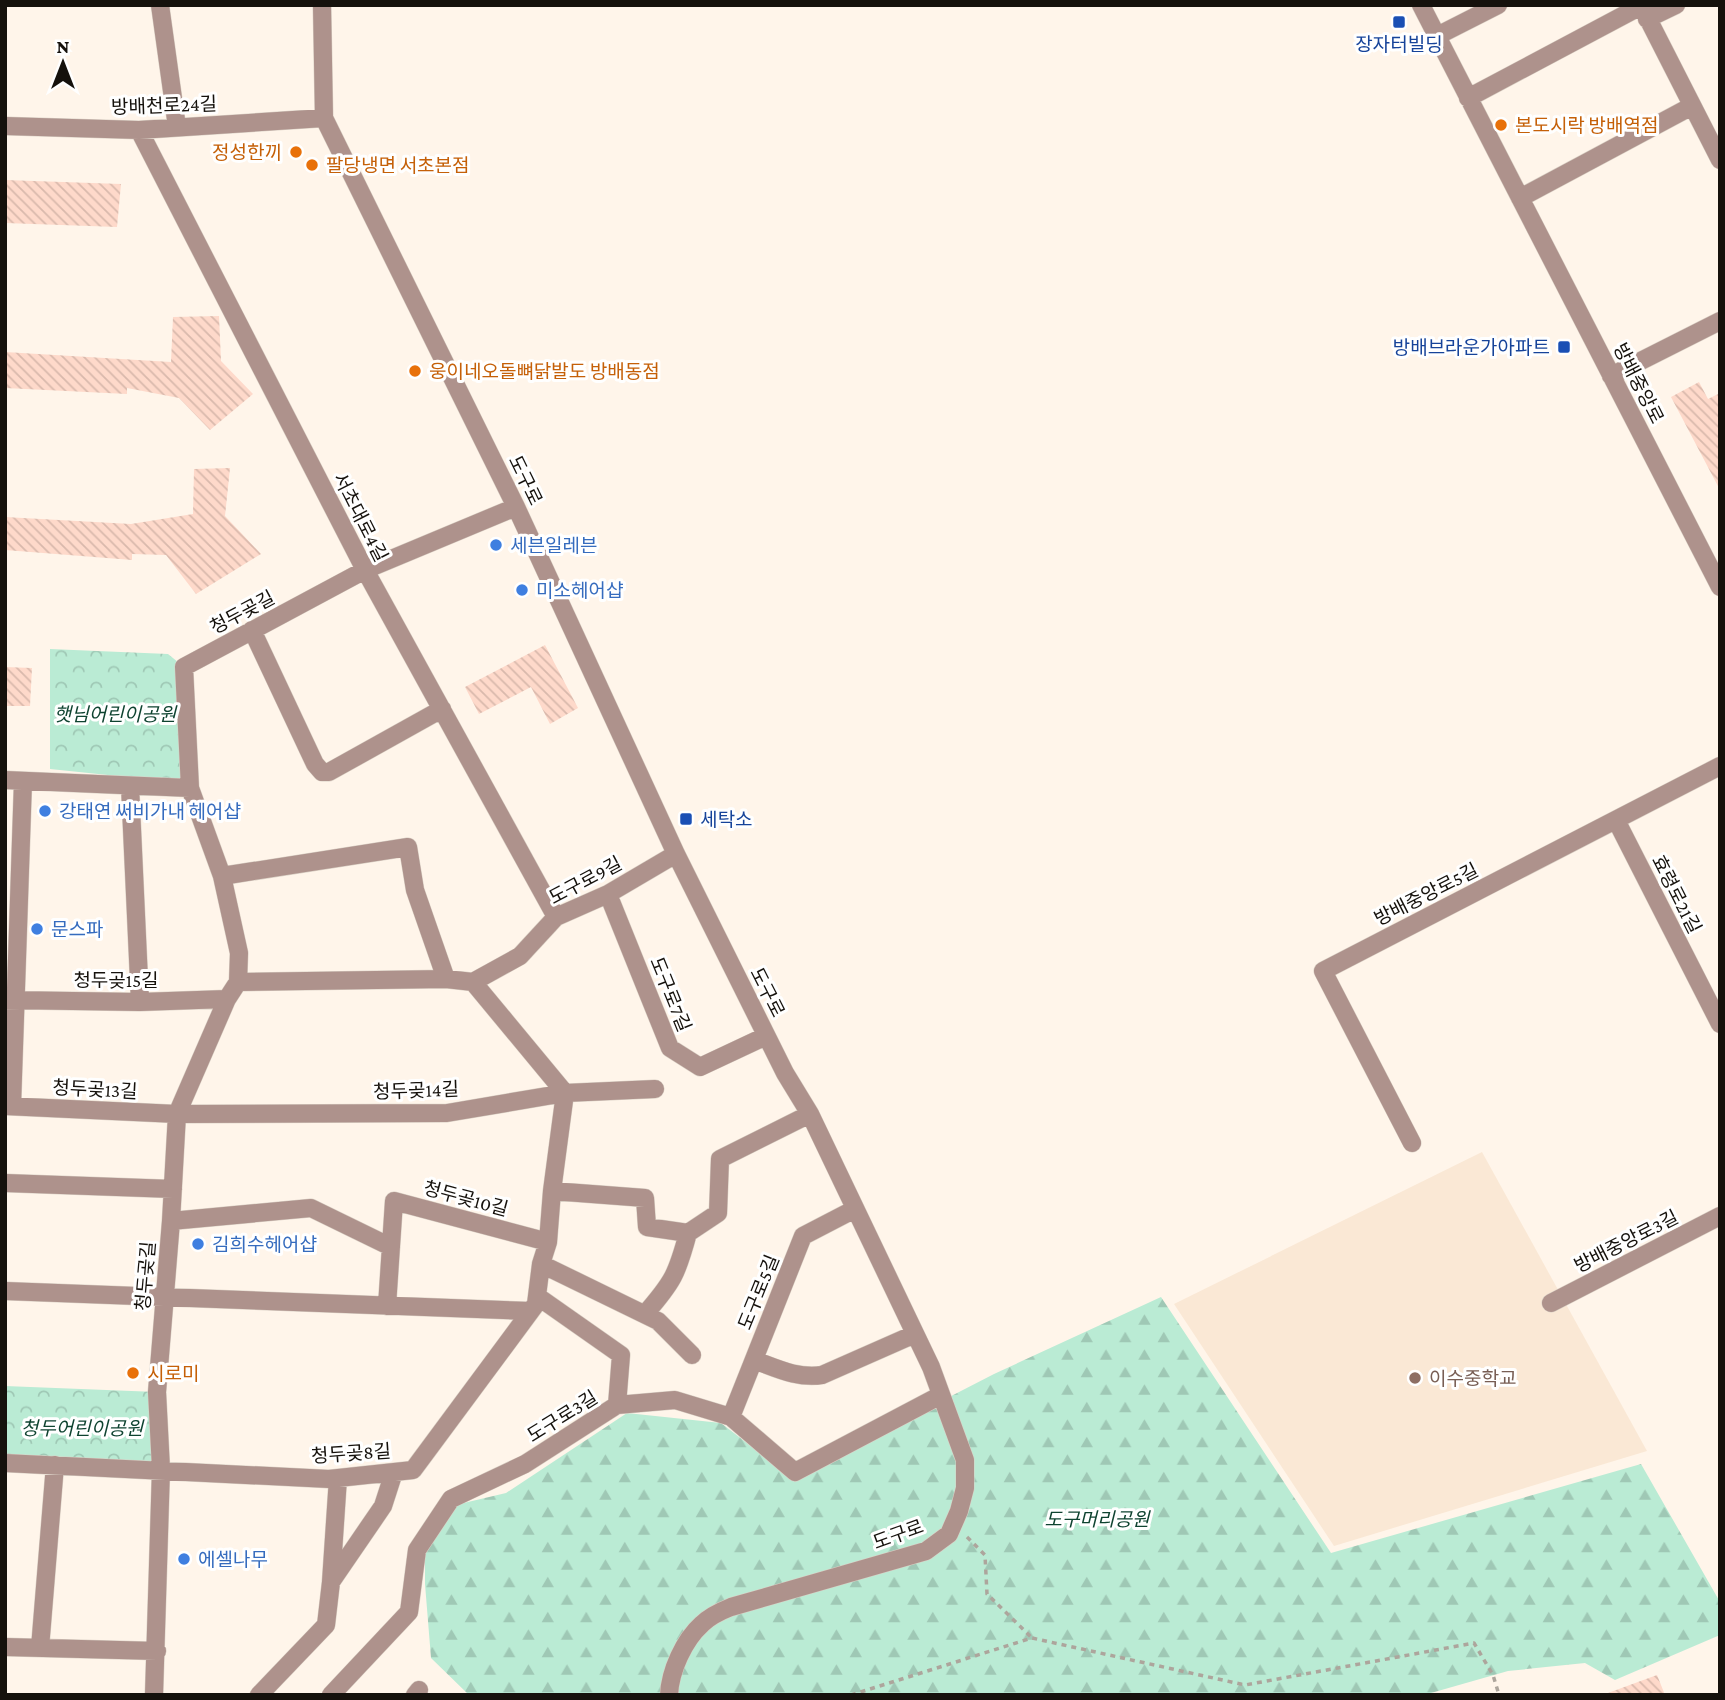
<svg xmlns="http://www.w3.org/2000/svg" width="1725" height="1700" font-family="'Crimson Pro','Noto Sans KR',serif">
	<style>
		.built { fill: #fae8d5 }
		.forest { fill: url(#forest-firs) }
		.park { fill: url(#park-crowns) }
		.building { fill: url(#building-back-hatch) }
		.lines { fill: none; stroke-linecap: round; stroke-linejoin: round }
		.minor-casing { stroke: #dad1c6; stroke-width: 19 }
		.path { stroke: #ada59c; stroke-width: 3.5; stroke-dasharray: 5 5; stroke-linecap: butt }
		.minor { stroke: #ae928c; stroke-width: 18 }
		.transit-dot { fill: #1a4fb4; stroke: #fff; stroke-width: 2.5 }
		.food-dot { fill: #e8710a; stroke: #fff; stroke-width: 2.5 }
		.shop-dot { fill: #3f7fe0; stroke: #fff; stroke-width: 2.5 }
		.education-dot { fill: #8d6e63; stroke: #fff; stroke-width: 2.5 }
		.labels { text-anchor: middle; stroke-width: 6; stroke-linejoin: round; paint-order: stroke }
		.transit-label { font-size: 19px; fill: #164399; stroke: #fff }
		.street-label { font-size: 19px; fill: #15110c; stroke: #fff }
		.food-label { font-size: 19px; fill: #c56008; stroke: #fff; text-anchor: start }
		.shop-label { font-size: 19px; fill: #366cbe; stroke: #fff; text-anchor: start }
		.park-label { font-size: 19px; font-style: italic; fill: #0e4330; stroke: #fff }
		.education-label { font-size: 19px; fill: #785e54; stroke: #fff; text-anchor: start }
	</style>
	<defs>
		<pattern id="forest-firs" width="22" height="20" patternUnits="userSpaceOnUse" patternTransform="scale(1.75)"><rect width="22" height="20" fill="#baebd4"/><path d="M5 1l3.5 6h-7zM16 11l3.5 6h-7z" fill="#9fc8b5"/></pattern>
		<pattern id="park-crowns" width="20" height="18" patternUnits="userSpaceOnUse" patternTransform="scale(1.75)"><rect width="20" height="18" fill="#baebd4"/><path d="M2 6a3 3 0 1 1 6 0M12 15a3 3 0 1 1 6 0" fill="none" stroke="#9fc8b5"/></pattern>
		<pattern id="building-back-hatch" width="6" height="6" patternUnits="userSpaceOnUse" patternTransform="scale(1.75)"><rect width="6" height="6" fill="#fed9ca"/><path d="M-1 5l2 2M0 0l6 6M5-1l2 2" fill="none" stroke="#d9b9ac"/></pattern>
	</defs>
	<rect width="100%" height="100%" fill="#fff5ea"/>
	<path class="built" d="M1482 1152 1647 1451 1334 1546 1174 1304Z"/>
	<path class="forest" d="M1161 1297 1331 1553 1641 1464 1720 1602V1635L1615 1680 1585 1663 1508 1671 1424 1695H469L431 1658 425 1584V1548L451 1506 506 1493 627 1413 721 1423 792 1478 994 1374Z"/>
	<path class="park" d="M50 649 168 654 184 667 185 783 50 769Z
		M5 1386 157 1392 161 1469 5 1463Z"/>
	<path class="building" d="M5 180 121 184 117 227 5 223Z
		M219 316 221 361 253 394 210 430 179 398 127 388V394L5 388V352L171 362 173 317Z
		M1699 382 1708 399 1720 393V490L1671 397Z
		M230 468 225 516 261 554 196 594 166 555 132 554V560L5 550V517L131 524 193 514 194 469Z
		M545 645 578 708 550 724 531 687 479 714 465 687Z
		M5 667 32 668 30 706H5Z
		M1657 1675 1665 1695H1608V1693Z"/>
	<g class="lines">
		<defs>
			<path id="minor" d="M160 5 177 127
				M322 5 324 118 516 507 676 854 785 1073 810 1114 931 1367 965 1460V1488L959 1511 949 1534 926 1551 731 1607C721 1611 710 1616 702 1624 684 1640 670 1671 669 1695
				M1421 5 1720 587
				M1641 5 1720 160
				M1647 19 1676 5
				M1437 36 1498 5
				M1468 98 1641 6
				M5 126 139 130 324 118
				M139 130 365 570 556 917
				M1520 198 1692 106
				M1611 376 1720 321
				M252 630 315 764 322 772H329L442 709
				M5 780 190 788
				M130 786 140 1002
				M1616 820 1720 1024
				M222 876 408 847 415 890 446 979
				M608 894 670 1048 700 1067 766 1036
				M238 982 446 979 473 982 520 956 556 917 608 894 676 854
				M5 1000 140 1002 227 999
				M5 1106 177 1114 447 1113 565 1093 655 1089
				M12 1106 23 781
				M1412 1143 1323 971 1720 766
				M5 1183 173 1189
				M552 1191 645 1198 647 1227 688 1233 718 1213 720 1159 810 1114
				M171 1221 311 1208 391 1247
				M541 1264 658 1321 692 1355
				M5 1291 530 1311
				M537 1296 621 1355 617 1405
				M1551 1303 1720 1216
				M387 1306 394 1201 548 1242
				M645 1314C673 1282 677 1274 688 1233
				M754 1360C776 1368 798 1379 822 1375L915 1334
				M731 1417 803 1236 855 1209
				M5 1463 329 1479 413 1470 536 1304 541 1264 548 1242 552 1191 565 1093 473 982
				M331 1582 338 1478
				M5 1647 157 1651
				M40 1648 55 1465
				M154 1695 161 1469 157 1392 171 1221 177 1114 227 999 238 982 239 953 222 876 190 788 184 667 365 570 516 507
				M259 1695 326 1625 331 1582 383 1506 394 1472
				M331 1695 409 1612 417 1550 451 1499 525 1464 617 1405 675 1400 731 1417 795 1472 941 1395
				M415 1695 419 1690"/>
		</defs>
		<use href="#minor" class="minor-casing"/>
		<path class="path" d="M967 1537 985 1555 987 1594 1032 1638
			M851 1695 1032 1638 1245 1685 1474 1643 1493 1675 1499 1695"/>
		<use href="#minor" class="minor"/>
	</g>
	<g class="transit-dot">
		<rect x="1392" y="15" width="14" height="14" rx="3.5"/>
		<rect x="1557" y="340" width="14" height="14" rx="3.5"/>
		<rect x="679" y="812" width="14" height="14" rx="3.5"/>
	</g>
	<g class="food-dot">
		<circle cx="1501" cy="125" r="7"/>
		<circle cx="296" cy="152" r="7"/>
		<circle cx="312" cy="165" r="7"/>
		<circle cx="415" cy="371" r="7"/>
		<circle cx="133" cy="1373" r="7"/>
	</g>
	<g class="shop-dot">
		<circle cx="496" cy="545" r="7"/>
		<circle cx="522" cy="590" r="7"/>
		<circle cx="45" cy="811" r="7"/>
		<circle cx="37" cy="929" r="7"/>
		<circle cx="198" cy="1244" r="7"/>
		<circle cx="184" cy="1559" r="7"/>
	</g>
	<circle class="education-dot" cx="1415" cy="1378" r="7"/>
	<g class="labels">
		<g class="transit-label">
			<text x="1399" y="51">장자터빌딩</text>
			<text x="1550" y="354" text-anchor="end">방배브라운가아파트</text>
			<text x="700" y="826" text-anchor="start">세탁소</text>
		</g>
		<g class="street-label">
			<text transform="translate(164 105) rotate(-2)" y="7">방배천로24길</text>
			<text transform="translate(1639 383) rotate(63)" y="7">방배중앙로</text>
			<text transform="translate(526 480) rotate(64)" y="7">도구로</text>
			<text transform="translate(361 517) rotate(63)" y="7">서초대로4길</text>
			<text transform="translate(242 612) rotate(-28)" y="7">청두곶길</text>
			<text transform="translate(585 880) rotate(-28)" y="7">도구로9길</text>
			<text transform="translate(1426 894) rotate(-27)" y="7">방배중앙로5길</text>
			<text transform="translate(1677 894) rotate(63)" y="7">효령로21길</text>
			<text x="116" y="987">청두곶15길</text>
			<text transform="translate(768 992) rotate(63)" y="7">도구로</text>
			<text transform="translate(671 994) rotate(68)" y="7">도구로7길</text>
			<text transform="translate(95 1089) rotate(3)" y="7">청두곶13길</text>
			<text transform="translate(416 1090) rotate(-2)" y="7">청두곶14길</text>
			<text transform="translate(466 1198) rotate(15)" y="7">청두곶10길</text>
			<text transform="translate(1626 1241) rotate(-27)" y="7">방배중앙로3길</text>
			<text transform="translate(145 1276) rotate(-85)" y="7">청두곶길</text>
			<text transform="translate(758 1292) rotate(-68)" y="7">도구로5길</text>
			<text transform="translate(562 1416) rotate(-32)" y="7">도구로3길</text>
			<text transform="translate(351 1453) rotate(-4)" y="7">청두곶8길</text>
			<text transform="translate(898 1534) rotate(-20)" y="7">도구로</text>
		</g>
		<g class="food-label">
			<text x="1515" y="132">본도시락 방배역점</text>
			<text x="282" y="159" text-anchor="end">정성한끼</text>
			<text x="326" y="172">팔당냉면 서초본점</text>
			<text x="429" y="378">웅이네오돌뼈닭발도 방배동점</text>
			<text x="147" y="1380">시로미</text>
		</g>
		<g class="shop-label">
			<text x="510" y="552">세븐일레븐</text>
			<text x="536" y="597">미소헤어샵</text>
			<text x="59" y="818">강태연 써비가내 헤어샵</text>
			<text x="51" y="936">문스파</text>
			<text x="212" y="1251">김희수헤어샵</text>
			<text x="198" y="1566">에셀나무</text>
		</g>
		<g class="park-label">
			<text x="115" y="721">햇님어린이공원</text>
			<text x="82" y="1435">청두어린이공원</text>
			<text x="1097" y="1526">도구머리공원</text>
		</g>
		<g class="education-label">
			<text x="1429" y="1385">이수중학교</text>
		</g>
	</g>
	<rect width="1725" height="1700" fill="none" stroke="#15110c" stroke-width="14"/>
	<g transform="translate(63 63)" stroke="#ffffff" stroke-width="5" paint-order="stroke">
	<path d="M0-5L12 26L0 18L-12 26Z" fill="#15110c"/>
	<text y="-10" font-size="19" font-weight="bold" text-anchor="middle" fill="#15110c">N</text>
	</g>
</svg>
